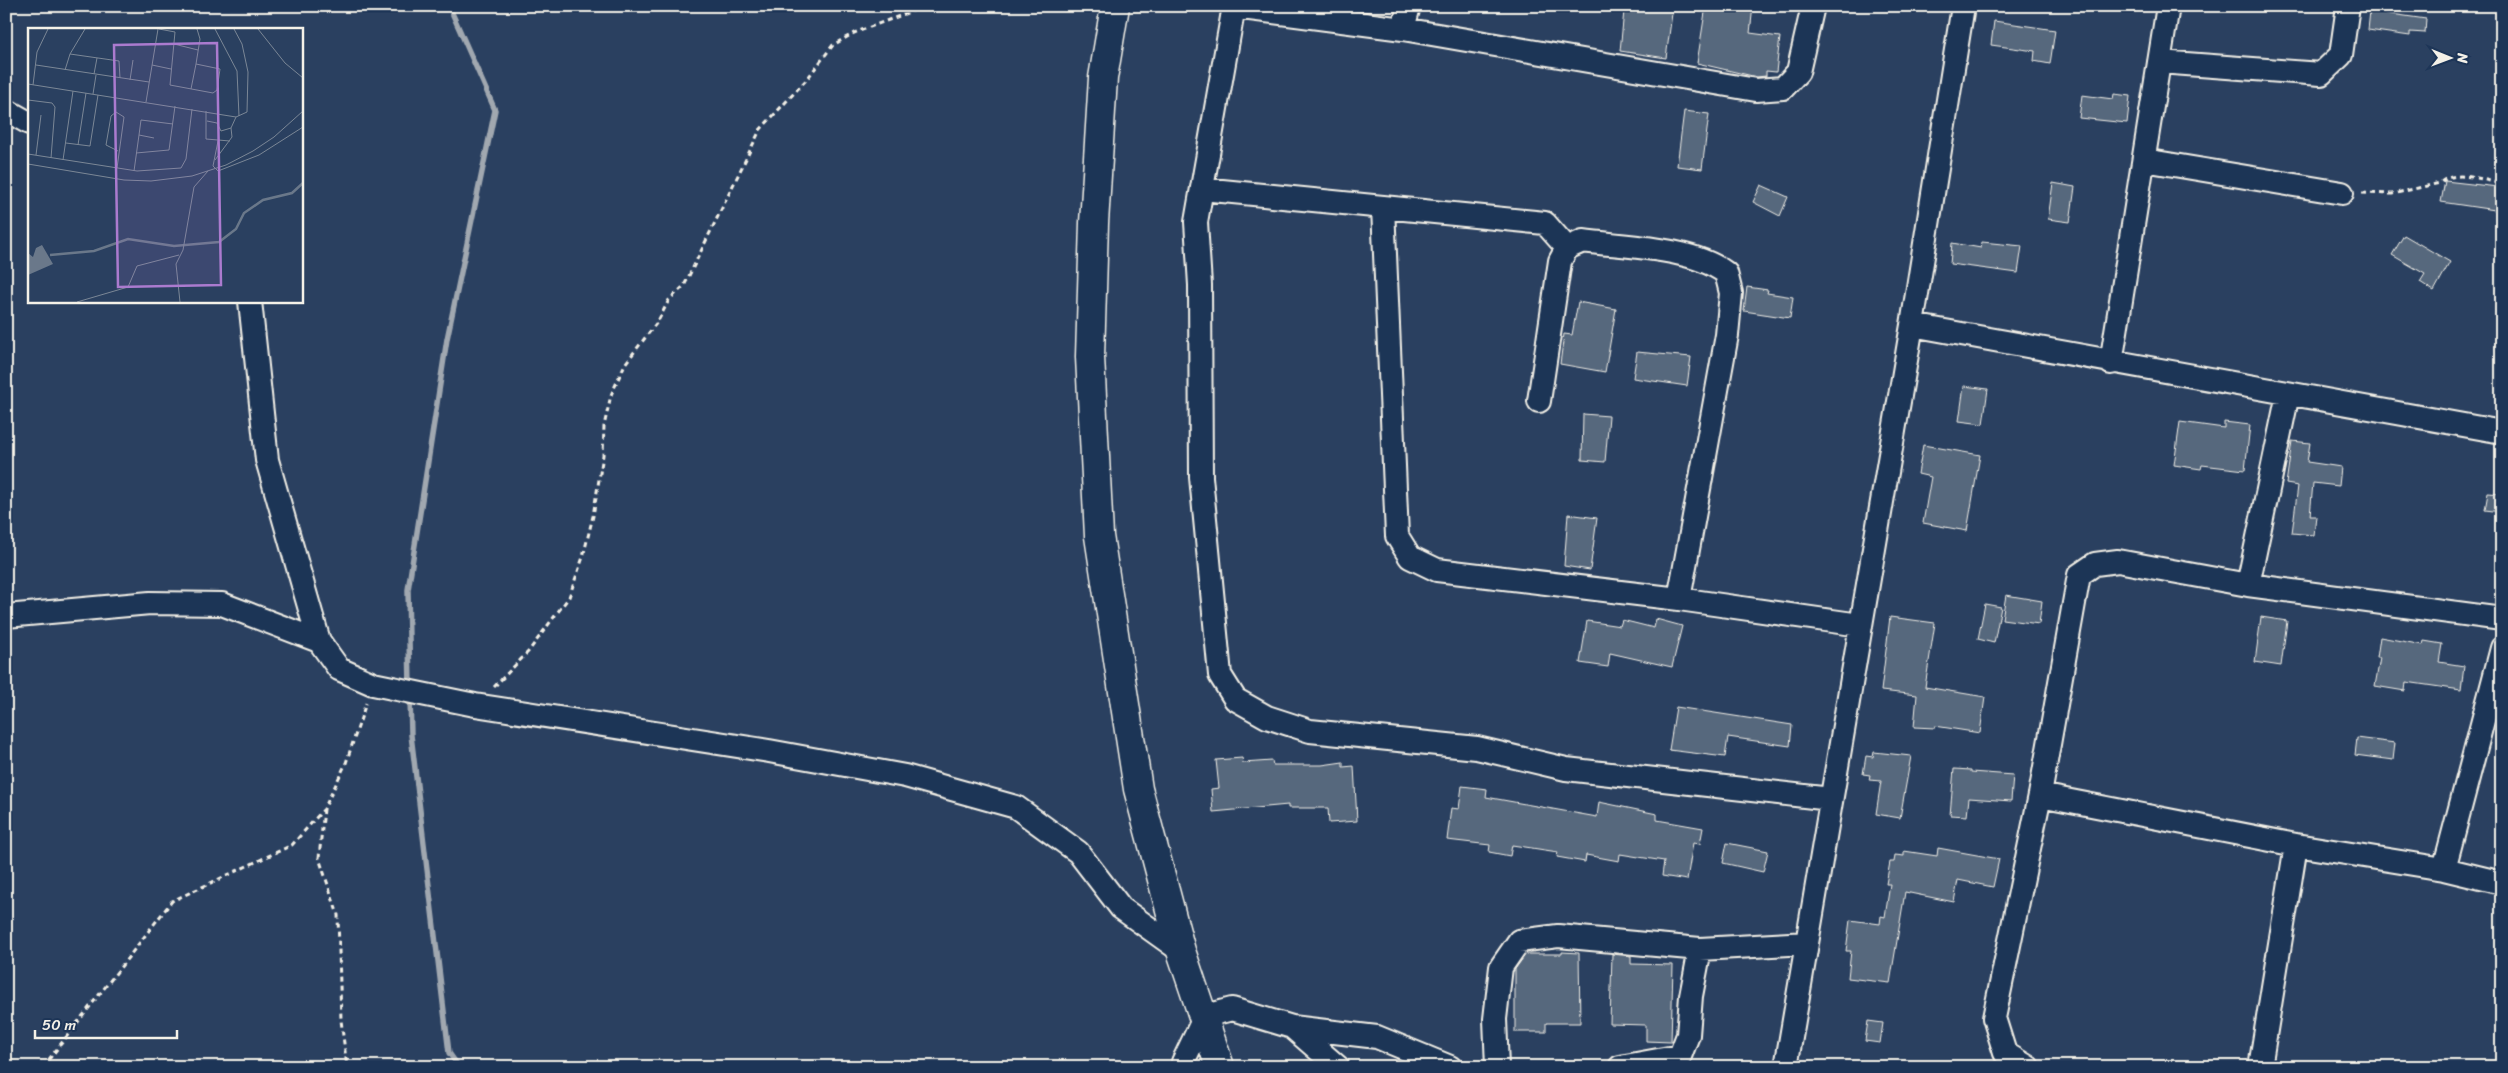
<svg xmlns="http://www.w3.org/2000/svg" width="2508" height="1073" font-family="Sriracha,sans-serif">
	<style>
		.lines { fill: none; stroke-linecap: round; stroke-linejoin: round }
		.stream { stroke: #a1a8b0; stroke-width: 5.5 }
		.building { fill: #56677d; stroke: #f4f1e8 }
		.minor-casing { stroke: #f4f1e8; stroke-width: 26 }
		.major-casing { stroke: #f4f1e8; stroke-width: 31 }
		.path { stroke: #f4f1e8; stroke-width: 3; stroke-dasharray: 5 4; stroke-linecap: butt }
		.minor { stroke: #1d3557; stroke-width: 22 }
		.major { stroke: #1d3557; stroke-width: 28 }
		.inset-river { fill: none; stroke: #6a788a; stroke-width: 2.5 }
		.inset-road { fill: none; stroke: #7b8796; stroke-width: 1 }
		.view { fill: #ab7bcf; fill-opacity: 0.15; stroke: #ab7bcf; stroke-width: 2.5 }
		.inset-edge { fill: none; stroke: #f4f1e8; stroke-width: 2.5 }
	</style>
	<rect width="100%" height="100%" fill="#2a4060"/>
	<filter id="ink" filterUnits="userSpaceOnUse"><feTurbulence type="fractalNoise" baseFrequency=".02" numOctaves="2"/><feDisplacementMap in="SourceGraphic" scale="10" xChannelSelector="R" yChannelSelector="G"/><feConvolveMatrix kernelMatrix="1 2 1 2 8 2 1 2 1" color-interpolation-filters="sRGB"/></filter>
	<g filter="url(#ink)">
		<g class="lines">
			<path class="stream" d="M410 687 408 590 447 339 495 110 449 6
				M410 697 411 735 449 1053 459 1067"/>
		</g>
		<path class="building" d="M1637 6H1673L1666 58 1620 51 1624 11 1636 12Z
			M1706 6H1753L1750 33 1780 37 1776 72 1766 71V76L1757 77 1697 63Z
			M2370 11 2426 19 2425 33 2410 32V36L2368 30Z
			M1994 21 2055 30 2050 64 2034 61 2035 51 1991 45Z
			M2114 94 2130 96 2127 123 2079 118 2082 95 2113 99Z
			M1684 111 1709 114 1702 169 1677 166Z
			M2445 181 2498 187 2495 210 2441 202Z
			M2053 183 2075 187 2070 222 2048 219Z
			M1761 185 1788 197 1780 216 1753 202Z
			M2404 235 2450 262 2434 291 2420 282 2425 274 2392 255Z
			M1982 242 2022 246 2018 273 1950 264 1952 243 1981 248Z
			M1747 287 1768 290 1767 293 1793 297 1790 318 1744 311Z
			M1578 302 1616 309 1605 372 1560 364 1564 334 1572 335Z
			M1637 352 1691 357 1687 386 1633 378Z
			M1964 386 1988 389 1983 424 1959 421Z
			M1583 414 1609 416 1605 462 1582 460Z
			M2180 422 2224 428V422L2250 425 2245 470 2202 465 2201 469 2174 465Z
			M2292 441 2310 443 2307 462 2341 467 2339 486 2313 483 2310 516H2316L2314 535 2292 533 2298 486 2286 484Z
			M1923 445 1980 455 1967 531 1923 523 1931 477 1918 474Z
			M2488 493 2502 494V512L2485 510Z
			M1568 514 1597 518 1590 570 1564 566Z
			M2006 595 2042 601 2039 624 2002 619Z
			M1985 604 2001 607 1994 643 1978 639Z
			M1890 617 1935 623 1925 687 1985 697 1980 733 1935 726V728L1914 727 1917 695 1881 691Z
			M2261 617 2287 621 2281 666 2255 662Z
			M1656 619 1682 626 1672 667 1610 653 1608 667 1580 663 1587 621 1620 626 1622 620 1654 628Z
			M2380 637 2423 645 2424 641 2442 644 2439 662 2464 666 2461 690 2406 682 2405 691 2375 686 2380 658H2377Z
			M1676 707 1792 725 1790 746 1728 737 1725 757 1669 750Z
			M2357 738 2395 743 2393 760 2355 755Z
			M1874 752 1911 756 1900 818 1876 814 1881 781 1869 780 1870 775 1863 774 1866 756 1873 757Z
			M1242 758 1243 763 1272 761 1273 765H1322L1343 762V767L1354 766 1357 821 1329 823 1328 808H1288V805L1213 812 1211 789 1219 788 1216 760Z
			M1954 769 1971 770V772L2013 775 2011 801 1969 798 1967 816 1950 815Z
			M1462 786 1487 789 1486 797 1597 817 1599 802 1657 814V820L1703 828 1700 844 1693 843 1687 880 1662 876 1664 861 1620 854 1619 861 1586 855 1585 862 1557 857 1558 852 1512 845 1510 856 1489 852 1490 845 1447 840 1451 808 1459 809Z
			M1727 843 1768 851 1763 872 1723 863Z
			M1938 848 1999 859 1993 887 1958 880 1954 902 1905 892 1890 983 1848 978 1851 951H1846L1850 920 1880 924 1881 916 1885 917 1890 884H1886L1890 862H1894L1895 855 1904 856V851L1937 856Z
			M1562 952 1579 953 1580 1023H1546V1032H1515V969L1526 954H1562Z
			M1612 954 1631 956V964L1673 965 1671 1042 1646 1041V1025L1610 1024Z
			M1868 1021 1883 1023 1880 1043 1865 1041Z"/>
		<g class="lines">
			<defs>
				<path id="minor" d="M1234 6 1196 222 1200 285 1201 477 1220 675 1235 699 1267 717 1310 731 1477 748 1566 769 1831 799
					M1234 7 1403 29 1756 90 1783 88 1798 72 1813 6
					M1403 29 1409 6
					M2159 62 2321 74 2341 55 2348 6
					M6 110 29 123
					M2144 160 2342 193
					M1202 189 1545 223 1567 248
					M1383 207 1397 536 1410 557 1437 570 1679 599 1860 625
					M250 301 267 460 319 641
					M1912 325 2502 432
					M2111 363 2168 6
					M1539 401 1560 261 1567 248 1583 241C1627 247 1691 247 1726 273L1731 293 1727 335 1679 599
					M2248 585 2288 394
					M6 616 150 603 222 604 319 641 339 669 373 684 475 705 769 751 905 776 1016 807 1078 852 1121 908 1181 951
					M2040 795 2296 845
					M2444 869 2502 648
					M1292 1027 1338 1067
					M1184 1067 1183 1062 1205 1016 1232 1009 1292 1027 1377 1037 1450 1067
					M1497 1067 1495 1019 1501 967 1519 941 1558 936 1700 949 1807 943
					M1620 1067 1680 1056 1688 1035 1691 996 1700 949
					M1786 1067 1912 325 1963 6
					M2028 1067 2005 1053 1994 1018 2040 795 2079 575 2095 564 2118 561 2248 585 2502 619
					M2260 1067 2296 845 2444 869 2502 883"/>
				<path id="major" d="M1115 6 1103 78 1094 223 1090 357 1099 536 1138 789 1181 951 1220 1067"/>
			</defs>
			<use href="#minor" class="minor-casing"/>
			<use href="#major" class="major-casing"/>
			<path class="path" d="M2362 193 2392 194 2440 183C2454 169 2484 180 2502 184
				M494 687 528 652 569 597 583 557 593 516 603 455 604 426 611 395 625 364 658 321 669 300 684 286 760 130 807 79 833 45 854 33 926 6
				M324 809 319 858 338 915 341 1020 347 1067
				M43 1067 172 901 292 845 324 809 346 763 366 703"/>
			<use href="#minor" class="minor"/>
			<use href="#major" class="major"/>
		</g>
	</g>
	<g transform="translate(28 28)">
		<rect width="275" height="275" fill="#2a4060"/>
		<path d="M14 217 25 236 0 247V225L5 229 8 220Z" fill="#6a788a"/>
		<path class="inset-river" d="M22 227 66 223 100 211 146 218 191 214 208 201 216 185 235 172 264 165 275 155"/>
		<path class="inset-road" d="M131 1 147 4 142 57 185 65 189 62 192 41 168 36 172 11 169 1M187 1 209 43 211 88M230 1 257 35 275 50M146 16 170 22M42 26 57 1M8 37 121 54M124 37 143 41M37 42 42 26 91 33 92 50M66 46 69 30M102 52 105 32M0 56 208 89M5 57 9 24 20 1M163 61 168 36M65 66 68 47M0 72 24 75 27 79 23 130M118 74 130 1M178 83V111L202 113M179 93 189 95 193 103 203 100M126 110 111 107 113 92 145 96M190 113 185 138 190 143 231 127 275 99M38 115 62 118 70 67M50 117 58 65M108 125 141 122 147 78M0 126 109 143 153 140 158 131 164 81M8 127 13 87M35 132 45 63M187 132 204 109 203 100 208 89 219 84 220 44 214 16 206 1M0 136 96 152 123 153 164 148 198 137 225 123 246 109 275 83M89 140 96 89 88 84 83 88 78 117 90 123M106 143 111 107M49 274 100 259 109 238 151 227M152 274 148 236 155 222 166 159 180 143"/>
		<path class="view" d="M189 15 193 257 90 259 86 17Z"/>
		<rect width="275" height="275" class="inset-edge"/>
	</g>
	<rect width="2508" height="1073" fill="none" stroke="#1d3557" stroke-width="25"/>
	<rect x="12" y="12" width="2483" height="1048" fill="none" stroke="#f4f1e8" stroke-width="2" filter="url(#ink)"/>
	<g transform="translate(2450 58) rotate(91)" stroke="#1d3557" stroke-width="4" paint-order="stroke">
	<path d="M0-4L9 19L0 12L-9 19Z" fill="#f4f1e8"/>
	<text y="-8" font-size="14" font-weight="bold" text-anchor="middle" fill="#f4f1e8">N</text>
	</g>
	<path d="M35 1030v8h142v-8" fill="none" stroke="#f4f1e8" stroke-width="2.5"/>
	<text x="42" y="1030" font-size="15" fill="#f4f1e8" stroke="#1d3557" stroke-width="4" paint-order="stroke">50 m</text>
</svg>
